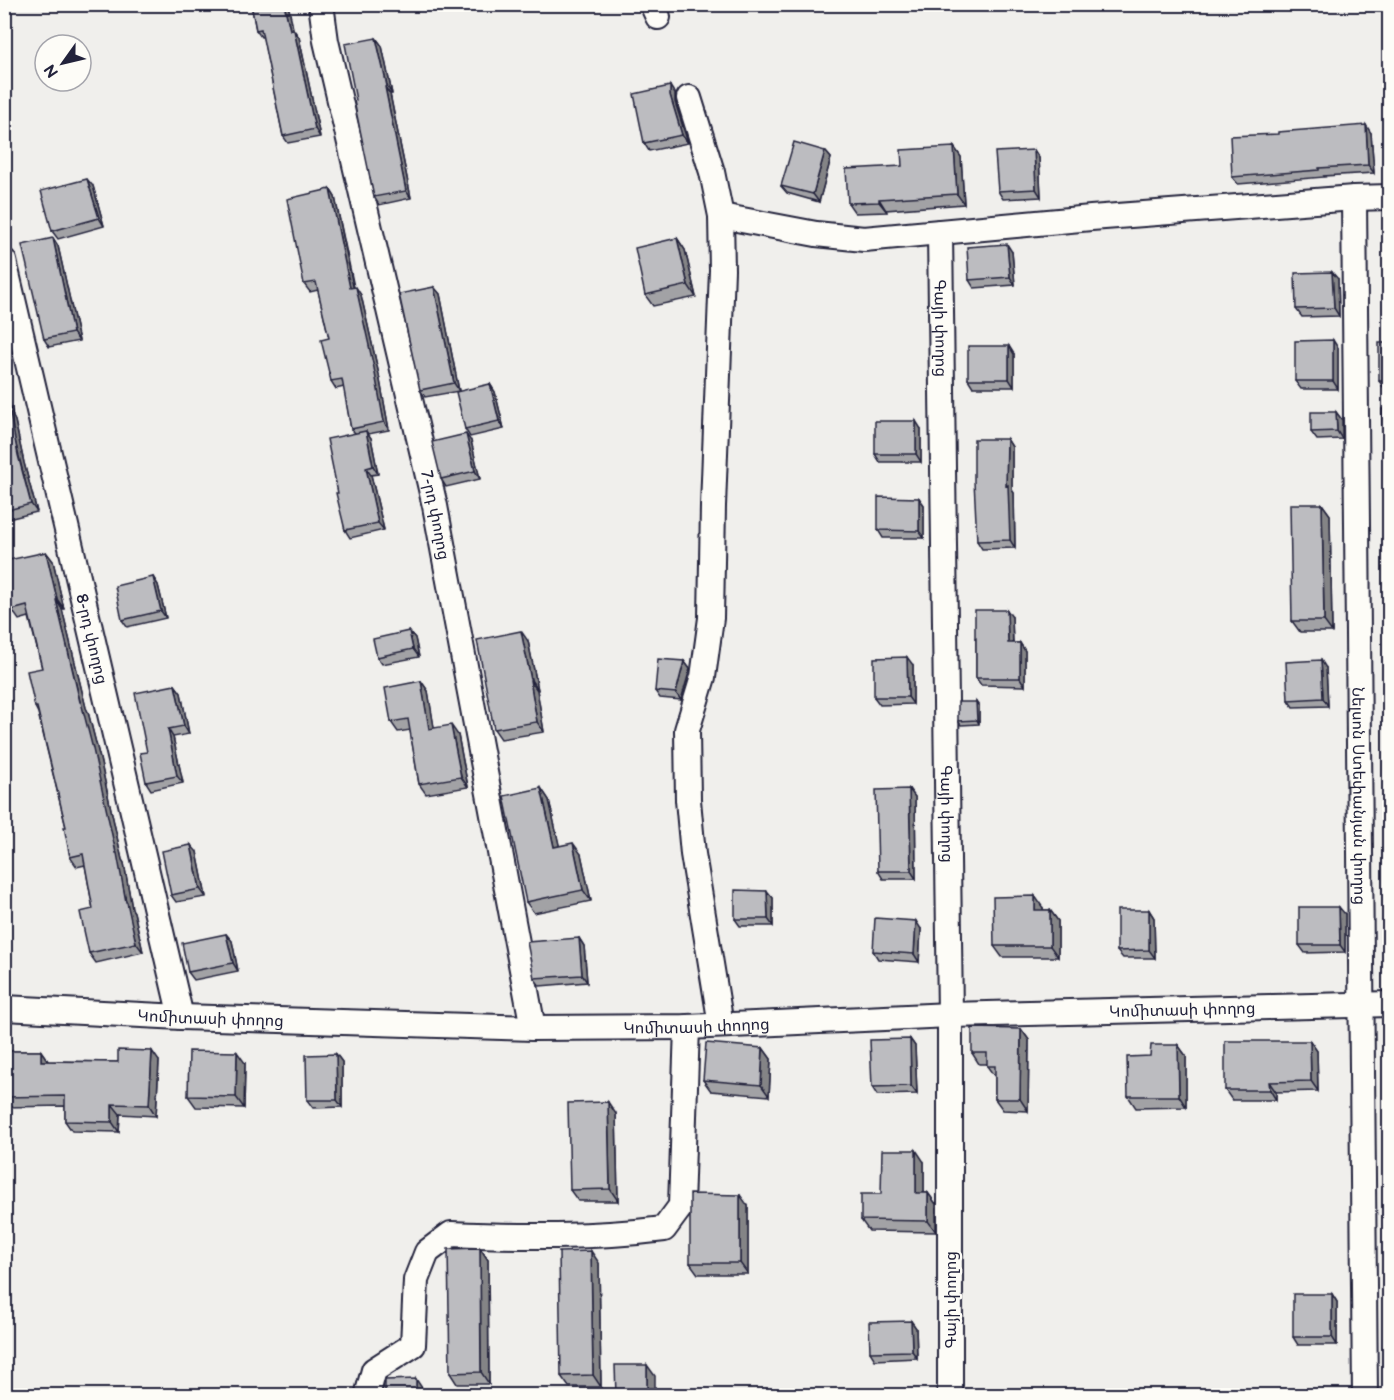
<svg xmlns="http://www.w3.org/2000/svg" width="1394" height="1400" font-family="'Balsamiq Sans','Noto Sans Armenian',sans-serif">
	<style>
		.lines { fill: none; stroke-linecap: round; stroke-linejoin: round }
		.minor-casing { stroke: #22223b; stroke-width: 28 }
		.minor { stroke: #fdfcf7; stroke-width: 24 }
		.wall { fill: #a2a2a5; stroke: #22223b; stroke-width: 1.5 }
		.shaded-wall { fill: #848486; stroke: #22223b; stroke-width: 1.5 }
		.building { fill: #bcbcc0; stroke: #22223b; stroke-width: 1.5 }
		.labels { text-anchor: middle; stroke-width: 4.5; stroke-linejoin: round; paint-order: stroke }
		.street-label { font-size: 16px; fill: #22223b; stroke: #fdfcf7 }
	</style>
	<rect width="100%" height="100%" fill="#f0efec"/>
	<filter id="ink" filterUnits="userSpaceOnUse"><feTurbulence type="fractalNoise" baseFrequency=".0167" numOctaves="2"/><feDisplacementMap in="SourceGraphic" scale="12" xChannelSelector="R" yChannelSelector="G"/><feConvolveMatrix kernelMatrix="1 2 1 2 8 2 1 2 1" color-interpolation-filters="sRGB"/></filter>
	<g filter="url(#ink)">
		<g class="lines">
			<defs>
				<g id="minor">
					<path id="s1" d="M321 4 326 41 435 506 533 1028"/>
					<path d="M652 4 658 17"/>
					<path d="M689 98 712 172 721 216 722 270 713 506 711 618 703 677 687 730 688 800 693 854 721 1025"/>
					<path id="s2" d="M1354 198 1365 1396"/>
					<path d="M721 216 816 234 864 239 1091 218 1354 198 1390 197"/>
					<path id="s3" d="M940 232 950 1015V1396"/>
					<path id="s4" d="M4 261 181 1017"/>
					<path id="s5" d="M4 1008 181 1017 533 1028 687 1027 950 1015 1390 1004"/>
					<path d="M367 1396 374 1370 413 1345 416 1280 427 1252 451 1234C522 1237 593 1238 664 1229L681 1206 687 1027"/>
				</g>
			</defs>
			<use href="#minor" class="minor-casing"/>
			<use href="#minor" class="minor"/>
		</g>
		<path class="wall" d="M251 4H288L293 30 299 37 320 137 288 143 283 136 263 37H261L256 30Z
			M376 38 382 46 392 94H390L411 198 379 205 374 197 356 100Z
			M675 94V102L688 143 649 151 644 143Z
			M1371 133 1374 173 1324 176 1325 177 1238 184 1232 177Z
			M954 147 961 157 964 204 886 210 887 212 855 213 848 203 902 166Z
			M1034 150 1039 158 1041 197 1003 199 998 191Z
			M825 151 831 158 819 202 787 193 781 186Z
			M93 186 104 226 58 239 52 231Z
			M330 189 335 197 354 287 361 295 379 375 389 430 368 434 371 438 378 474 371 475 384 530 350 538 345 530 338 493 355 433 351 429 344 387 336 389 331 381 329 338 318 290 310 292 304 284Z
			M53 238 58 246 79 341 49 347 44 339Z
			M677 238 685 250 696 297 653 306 645 295Z
			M1012 252 1015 285 974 288 969 280Z
			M1338 279 1339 316 1302 317 1296 309Z
			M434 287 440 294 459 391 425 397 420 390Z
			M1389 343V388H1384L1379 381Z
			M1338 348V389H1301L1295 381Z
			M1014 354V387H973L968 379Z
			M4 379 13 417 15 421 24 463 37 512 4 520Z
			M490 384 495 392 504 429 470 437 465 429Z
			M1389 409V468L1383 458Z
			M1336 412 1342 420V439L1317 440 1311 432Z
			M921 429V462H880L875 454Z
			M1007 439 1012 447V490L1014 493 1015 548 982 549 977 541Z
			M471 441 480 479 446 487 441 479Z
			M919 498 924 505V538H883L878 530Z
			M1322 504 1330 515 1332 632H1300L1292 621Z
			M46 552 53 561 64 609H62L86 708 88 712 100 759 122 860 124 863 132 909 134 912 143 952 96 963 89 953 93 909 85 865 77 867 70 857 66 827 38 713 35 707 42 668 29 617 19 620 12 610Z
			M153 577 158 585 166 618 127 627 122 620Z
			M1012 617 1013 643H1020L1025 651V686L981 685 976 678V640L975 638Z
			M409 631 415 638 419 657 382 664 377 657Z
			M528 641 538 690H537L544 732 501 739 494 729Z
			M684 661 690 669 681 700 660 698 655 691Z
			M913 665V704L880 705 874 697Z
			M1326 668 1328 706 1293 707 1288 700Z
			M421 681 428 691 434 728 458 735 468 787 426 794 419 784 410 730 398 732 391 722Z
			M175 685 181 693 189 734 173 737 183 783 151 790 146 782 147 752Z
			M979 706V724L961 725 958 721Z
			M541 788 549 800 559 846 581 854 591 901 534 913 526 902Z
			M909 789 915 797 916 879H883L878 871Z
			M197 852 206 897 176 902 171 895Z
			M767 891 773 898V926H740L735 919Z
			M1043 908V910H1050L1058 921V957H1002L994 946Z
			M1149 910 1154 918 1155 958H1123L1117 951Z
			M1345 914V952L1305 953 1299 945Z
			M921 929 919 962 878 959 873 951Z
			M226 934 232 941 238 971 194 980 188 972Z
			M579 938 584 946 587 982 540 986 534 978Z
			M1021 1029 1029 1040 1028 1111 1003 1110 995 1099V1077L987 1066V1064H979L972 1053Z
			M910 1039 915 1046 917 1094 877 1095 872 1087Z
			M1310 1041 1317 1051 1318 1091 1276 1092V1100H1232L1225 1090Z
			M1178 1045 1186 1056V1107L1136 1108 1128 1096 1150 1056Z
			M763 1048 771 1059 769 1096 711 1091 703 1080Z
			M4 1051H41L48 1061 118 1062 159 1061 156 1116 120 1114 119 1132 72 1131 65 1121V1106L4 1107Z
			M336 1054 342 1062V1107L313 1108 307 1100Z
			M245 1063 244 1108 196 1107 188 1096Z
			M616 1114 618 1201H578L570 1190Z
			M924 1162V1193H928L936 1204V1232L869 1231 861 1220 881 1194Z
			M748 1206V1274H698L690 1263Z
			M480 1248 488 1260 489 1384H457L450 1373Z
			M599 1263 601 1387H569L561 1376Z
			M1332 1294 1337 1302V1345H1298L1293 1337Z
			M911 1321 916 1328 917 1358 875 1360 870 1352Z"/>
		<path class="shaded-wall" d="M284 4H288L295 38 290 30Z
			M294 30 299 37 320 137 315 129Z
			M376 38 382 46 392 94 387 86Z
			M670 86 675 94V102L688 143 682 135 670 95Z
			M385 87 390 94 411 198 406 191Z
			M1366 125 1371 133 1374 173 1368 165Z
			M954 147 961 157 964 204 957 194Z
			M1034 150 1039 158 1041 197 1036 189Z
			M825 151 831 158 819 202 813 194Z
			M87 179 93 186 104 226 99 218Z
			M330 189 335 197 355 296 350 288Z
			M879 199 886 210 887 212 879 202Z
			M53 238 58 246 79 341 73 333Z
			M677 238 685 250 696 297 688 285Z
			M1007 244 1012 252 1015 285 1010 277Z
			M1332 272 1338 279 1339 316 1334 308Z
			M356 287 361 295 379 375 389 430 384 422Z
			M434 287 440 294 459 391 454 383Z
			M1333 340 1338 348V389L1333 381Z
			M1009 346 1014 354V387L1009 379Z
			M4 380 13 417 15 421 24 463 37 512 31 504 8 413 4 397Z
			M490 384 495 392 504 429 499 421Z
			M1336 412 1342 420V439L1337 431Z
			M916 421 921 429V462L916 454Z
			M366 431 371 438 378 474 373 466Z
			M466 434 471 441 480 479 475 471Z
			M1007 439 1012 447V490L1014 493 1015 548 1010 540 1006 486Z
			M366 468 371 475 384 530 378 523Z
			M919 498 924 505V538L919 531Z
			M1322 504 1330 515 1332 632 1324 621Z
			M46 552 53 561 64 609 57 599Z
			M153 577 158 585 166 618 161 611Z
			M56 600 62 609 86 708 88 712 100 759 122 860 124 863 132 909 134 912 143 952 136 943 126 902 116 853Z
			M1007 610 1012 617 1013 650 1008 643Z
			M409 631 415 638 419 657 413 649Z
			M521 631 528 641 538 690 531 680Z
			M1020 643 1025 651V686L1020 678Z
			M907 657 913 665V704L908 697Z
			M1321 660 1326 668 1328 706 1323 698Z
			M684 661 690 669 681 700 676 693Z
			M530 680 537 690 544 732 537 722Z
			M421 681 428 691 436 739 429 729Z
			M175 685 181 693 189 734 184 726Z
			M976 702 979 706V724L977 720Z
			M451 725 458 735 468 787 461 777Z
			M168 729 173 737 183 783 177 776Z
			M541 788 549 800 562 858 554 847Z
			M909 789 915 797 916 879 911 871Z
			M573 843 581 854 591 901 583 890Z
			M191 845 197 852 206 897 200 889Z
			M767 891 773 898V926L768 919Z
			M1035 896 1043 908V922L1035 910Z
			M1339 907 1345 914V952L1340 945Z
			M1050 910 1058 921V957L1050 946Z
			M1149 910 1154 918 1155 958 1149 950Z
			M916 921 921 929 919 962 914 954Z
			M226 934 232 941 238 971 233 963Z
			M579 938 584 946 587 982 582 975Z
			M1021 1029 1029 1040 1028 1111 1020 1099Z
			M910 1039 915 1046 917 1094 911 1086Z
			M1310 1041 1317 1051 1318 1091 1311 1081Z
			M1178 1045 1186 1056V1107L1179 1096Z
			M763 1048 771 1059 769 1096 761 1085Z
			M41 1051 48 1061H41Z
			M152 1051 159 1061 156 1116 149 1105Z
			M237 1052 245 1063 244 1108 236 1097Z
			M336 1054 342 1062V1107L337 1100Z
			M1269 1082 1276 1092V1100L1270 1090Z
			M608 1102 616 1114 618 1201 610 1189Z
			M112 1104 120 1114 119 1132 112 1122Z
			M916 1150 924 1162V1204L916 1193Z
			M928 1193 936 1204V1232L928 1221Z
			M740 1195 748 1206V1274L740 1263Z
			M480 1248 488 1260 489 1384 481 1372Z
			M591 1251 599 1263 601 1387 593 1375Z
			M1332 1294 1337 1302V1345L1332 1337Z
			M911 1321 916 1328 917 1358 912 1351Z
			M647 1365 655 1376V1395H647Z
			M416 1379 424 1391V1395H416Z"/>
		<path class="building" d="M251 4H284L290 30H294L315 129 283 136 261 29 256 30Z
			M376 38 387 86 385 87 406 191 374 197 354 101 356 100 345 44Z
			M670 86V95L682 135 644 143 634 94Z
			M1366 125 1368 165 1319 168V170L1232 177 1230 136 1278 134V132Z
			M794 142 825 151 813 194 781 186Z
			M954 147 957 194 879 199V202L848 203 846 169 902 166 901 150Z
			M1034 150 1036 189 998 191 995 152Z
			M87 179 99 218 52 231 41 191Z
			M330 189 350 288 356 287 374 368 384 422 351 429 342 379 331 381 321 340 329 338 316 282 304 284 287 199Z
			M53 238 73 333 44 339 22 245Z
			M677 238 688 285 645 295 635 248Z
			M1007 244 1010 277 969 280 967 247Z
			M1332 272 1334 308 1296 309 1295 273Z
			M434 287 454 383 420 390 399 294Z
			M1333 340V381H1295V341Z
			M1379 343H1389V381H1379Z
			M968 346H1009V379H968Z
			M490 384 499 421 465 429 456 392Z
			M4 397 8 413H10L18 455 31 504 4 511Z
			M1382 409H1389V458H1383Z
			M1311 412H1336L1337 431 1311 432Z
			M875 421H916V454H875Z
			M366 431 373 466 366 468 378 523 345 530 336 493H338L327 439Z
			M466 434 475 471 441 479 432 442Z
			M974 439H1007L1006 486 1008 485 1010 540 977 541 974 481Z
			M878 497 919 498V531L878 530Z
			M1290 504H1322L1324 621H1292Z
			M46 552 57 599 56 600 80 702H81L93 749 116 853H117L126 902H127L136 943 89 953 80 912 93 909 83 854 70 857 64 827H66L37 707H35L27 671 42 668 27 606 12 610 4 580V561Z
			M1386 565H1389V632H1385Z
			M153 577 161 611 122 620 115 586Z
			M975 610H1007L1008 643H1020V678H976V638H975Z
			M409 631 413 649 377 657 373 639Z
			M521 631 531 680H530L537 722 494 729 477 640Z
			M907 657 908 697H874V658Z
			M658 659 684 661 676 693 655 691Z
			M1321 660 1323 698 1288 700 1286 662Z
			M421 681 429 729 451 725 461 777 419 784 408 719 391 722 385 688Z
			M175 685 184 726 168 729 177 776 146 782 140 753 147 752 135 693Z
			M958 702H976L977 720 958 721Z
			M541 788 554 847 573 843 583 890 526 902 504 796Z
			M909 789 911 871H878L876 790Z
			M191 845 200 889 171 895 162 851Z
			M735 890 767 891 768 919H735Z
			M1035 896V910H1050V946H994L993 897Z
			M1299 907H1339L1340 945H1299Z
			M1117 910H1149V950L1117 951Z
			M875 918 916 921 914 954 873 951Z
			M226 934 233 963 188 972 182 943Z
			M579 938 582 975 534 978 527 942Z
			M972 1028 1021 1029 1020 1099H995V1066H987V1053H972Z
			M910 1039 911 1086 872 1087 870 1040Z
			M1225 1041H1310L1311 1081 1269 1082 1270 1090H1225Z
			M706 1043 763 1048 761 1085 703 1080Z
			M1151 1045H1178L1179 1096H1128L1127 1057 1150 1056Z
			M118 1050 152 1051 149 1105 112 1104V1122L65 1121V1096L4 1097V1051H41V1061L118 1062Z
			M189 1051 237 1052 236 1097 188 1096Z
			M336 1054 337 1100H307L306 1055Z
			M608 1102 610 1189 570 1190 568 1103Z
			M882 1150H916V1193H928V1221L861 1220V1194H881Z
			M690 1194 740 1195V1263H690Z
			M480 1248 481 1372 450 1373 448 1249Z
			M591 1251 593 1375 561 1376 559 1252Z
			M1293 1294H1332V1337H1293Z
			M911 1321 912 1351 870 1352 869 1322Z
			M615 1365H647V1395H616Z
			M416 1379V1395H385V1380Z"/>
	</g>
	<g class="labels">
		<g class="street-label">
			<text dy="6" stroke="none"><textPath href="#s3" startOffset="96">Գայի փողոց</textPath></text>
			<text dy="6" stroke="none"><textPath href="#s1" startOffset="524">7-րդ փողոց</textPath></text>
			<text dy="6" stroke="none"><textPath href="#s4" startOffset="388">8-րդ փողոց</textPath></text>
			<text dy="6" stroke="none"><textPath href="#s2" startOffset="598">Նելսոն Ստեփանյան փողոց</textPath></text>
			<text dy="6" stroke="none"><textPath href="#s3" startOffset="582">Գայի փողոց</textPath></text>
			<text dy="6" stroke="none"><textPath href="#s5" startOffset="1179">Կոմիտասի փողոց</textPath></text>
			<text dy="6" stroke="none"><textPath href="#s5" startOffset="207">Կոմիտասի փողոց</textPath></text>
			<text dy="6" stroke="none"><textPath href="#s5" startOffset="693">Կոմիտասի փողոց</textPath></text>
			<text transform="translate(950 1300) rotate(-90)" y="6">Գայի փողոց</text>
		</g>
	</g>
	<rect width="1394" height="1400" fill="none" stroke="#fdfcf7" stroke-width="24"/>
	<rect x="12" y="12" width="1370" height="1376" fill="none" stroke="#22223b" stroke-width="2" filter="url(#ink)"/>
	<g transform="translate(63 63) rotate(236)"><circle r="28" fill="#fdfcf7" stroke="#a5a5ac" stroke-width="1.5"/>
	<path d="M0-4.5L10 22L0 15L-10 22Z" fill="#22223b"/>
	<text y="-9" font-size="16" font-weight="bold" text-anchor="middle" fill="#22223b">N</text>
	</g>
</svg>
